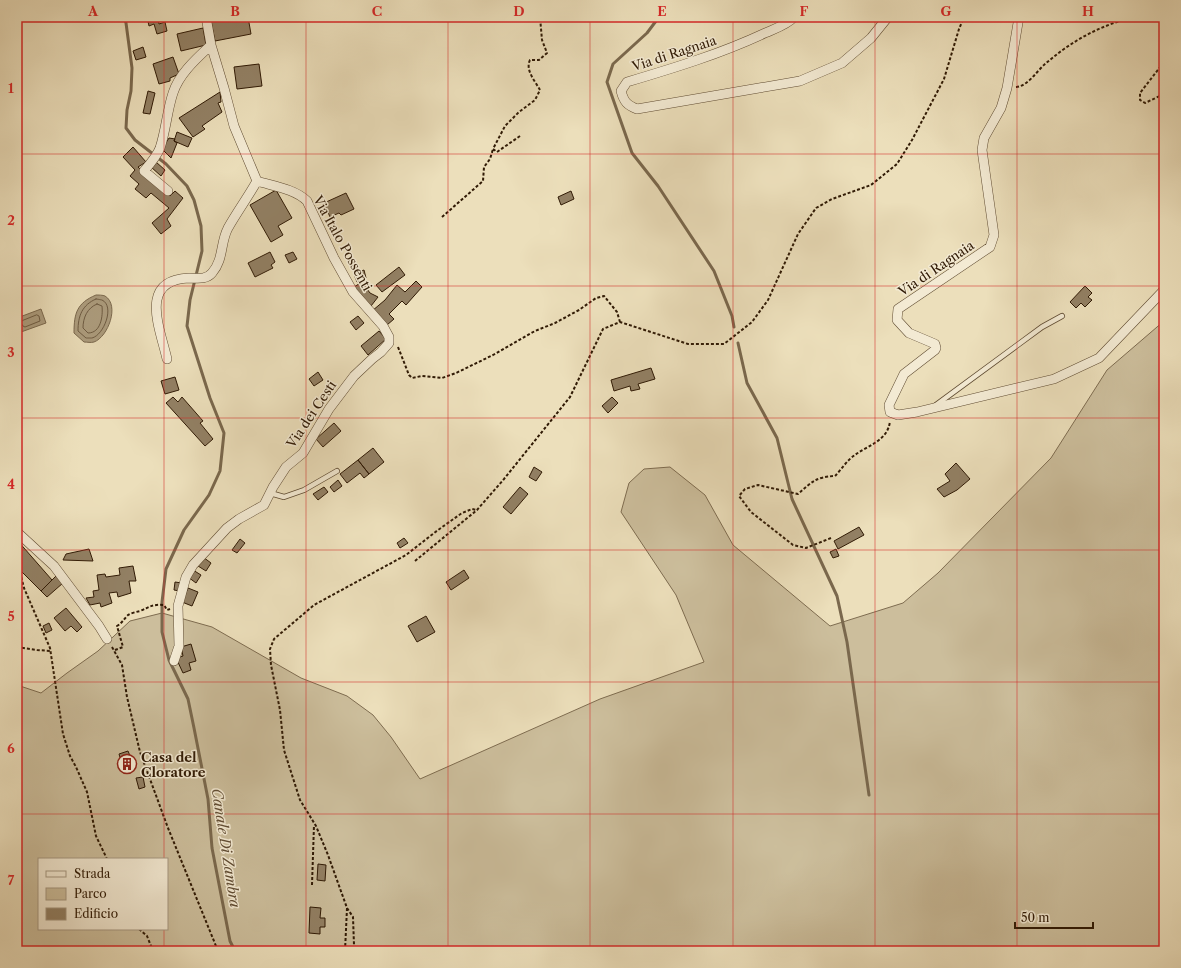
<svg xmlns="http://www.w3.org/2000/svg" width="1181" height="968" font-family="'Libre Caslon Text',serif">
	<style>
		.green { fill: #ccbe9c; stroke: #7e6c50; fill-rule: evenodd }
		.water { fill: #ac9c7d; stroke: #7a684d }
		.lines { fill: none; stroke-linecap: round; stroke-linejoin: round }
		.shore { stroke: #6e5b41; stroke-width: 1 }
		.stream { stroke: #7a684d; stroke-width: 3 }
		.building { fill: #928064; stroke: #301a05 }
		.lane-casing { stroke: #5f4b32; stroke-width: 6 }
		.street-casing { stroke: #5f4b32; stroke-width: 10 }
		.path { stroke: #301a05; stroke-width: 2; stroke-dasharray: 3 2; stroke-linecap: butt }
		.lane { stroke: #f3ead3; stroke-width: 4.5 }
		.street { stroke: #f3ead3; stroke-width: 9 }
		.grid { fill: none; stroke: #d62828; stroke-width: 1; stroke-opacity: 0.55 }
		.labels { text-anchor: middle; stroke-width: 3; stroke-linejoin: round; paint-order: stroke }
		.street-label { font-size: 13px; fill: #301a05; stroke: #f3ead3 }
		.poi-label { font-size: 13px; font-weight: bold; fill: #301a05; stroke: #f3ead3; text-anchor: start }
		.water-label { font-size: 14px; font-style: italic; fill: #624e35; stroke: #f3ead3 }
		.neatline { fill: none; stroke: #d62828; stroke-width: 1.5 }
		.grid-label { font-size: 13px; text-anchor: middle; font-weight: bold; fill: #d62828 }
	</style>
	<rect width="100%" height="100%" fill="#ecdfbb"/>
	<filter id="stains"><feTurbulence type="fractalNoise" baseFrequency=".005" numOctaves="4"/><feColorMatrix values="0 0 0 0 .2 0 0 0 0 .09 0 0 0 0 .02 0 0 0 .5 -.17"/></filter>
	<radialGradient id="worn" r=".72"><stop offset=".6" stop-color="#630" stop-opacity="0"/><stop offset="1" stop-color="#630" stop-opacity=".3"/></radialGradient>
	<path class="green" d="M1164 321V951H17V685L41 693 67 673 98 651 130 621 162 613 212 627 301 678 347 696 373 715 391 737 420 779 600 699 704 662 676 595 621 512 629 483 644 469 670 467 705 495 733 545 830 626 903 603 938 573 1051 458 1107 370ZM39 859H167V929H39Z"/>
	<path class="water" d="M96 295C98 295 103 295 105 296 120 305 108 337 94 342 91 343 87 342 84 342L74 333C74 313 77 303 96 295Z
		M41 309 46 323 21 332 17 318Z"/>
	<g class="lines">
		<path class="shore" d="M96 299C97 299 102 300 102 300 115 306 104 335 92 338 92 338 87 338 86 338L78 331C78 316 82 305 96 299Z
			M97 304 102 306C103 316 101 333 88 333L83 328C83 318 87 308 97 304Z
			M37 315 39 316 40 321 25 327 23 326 21 323 22 321Z"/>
		<path class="stream" d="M124 17 126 23 132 68 131 91 127 110 126 128 135 140 166 164 187 186 194 200 201 226 202 251 190 300 187 326 210 398 224 433 220 471 209 495 184 530 166 569 162 602V632L169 660 188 699 194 728 208 799 212 848 230 941 235 951
			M659 17 647 33 613 64 607 82 632 153 658 186 714 271 732 316 734 327
			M738 343 747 383 777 438 792 499 837 596 847 642 869 795"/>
	</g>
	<path class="building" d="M147 17H158L159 24 165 22 167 31 157 34 154 24 149 26Z
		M210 17H248L251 34 215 41Z
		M203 28 206 45 181 51 177 34Z
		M143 47 146 57 136 60 133 51Z
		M173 57 179 74 170 78V81L159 84 153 64Z
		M259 64 262 86 237 89 234 67Z
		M148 91 155 93 150 114 143 113Z
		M220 92 221 102 218 103 222 112 202 126 205 129 193 137 179 118Z
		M177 132 192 138 188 147 174 141Z
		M169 138 175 139 174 141 177 143 171 158 162 149Z
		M133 147 146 162 138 167 170 196 175 191 183 198 167 219 171 226 161 234 152 223 169 208 151 193 146 198 135 189 139 184 130 176 135 170 123 157Z
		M156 162 165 170 161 176 151 167Z
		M276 190 292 218 278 226 283 235 271 242 250 205Z
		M571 191 574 199 561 205 558 197Z
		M346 193 354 209 341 215 339 213 330 217 324 203Z
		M270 252 275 262 271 265 273 268 255 277 248 263Z
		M293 252 297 259 289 263 285 255Z
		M399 267 405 275 382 292 376 285Z
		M364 270 366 278 357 282 354 274Z
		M416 281 422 287 406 305 402 301 389 314 394 319 387 325 372 311 385 300 397 285 405 292Z
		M362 282 370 293 378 297 371 306 354 287Z
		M1085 286 1092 293 1088 297 1092 300 1085 307 1081 303 1076 308 1070 302Z
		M358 316 364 323 356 330 350 322Z
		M379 331 386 339 368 355 361 346Z
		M651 368 655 379 638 384 640 389 631 391 630 386 614 391 611 380Z
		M318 372 323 380 314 386 309 379Z
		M175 377 179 390 165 394 161 381Z
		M173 397 178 402 182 397 203 421 200 423 213 439 205 446 166 403Z
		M612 397 618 403 608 413 602 406Z
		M334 423 341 431 323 447 316 439Z
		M373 448 384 462 369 474 358 460Z
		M358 460 369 474 364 478 360 473 347 483 340 474Z
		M956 463 970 479 957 490 944 497 937 489 950 481 945 474Z
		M534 467 542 472 536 481 529 477Z
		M338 480 342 486 334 492 330 487Z
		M324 487 328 492 318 500 313 494Z
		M520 487 528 494 511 514 503 507Z
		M859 527 864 535 838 549 834 541Z
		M404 538 408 543 400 548 397 543Z
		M240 539 245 543 237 553 232 550Z
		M17 540 52 580 41 591 20 570 17 564Z
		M89 549 93 561 63 560 66 554Z
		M836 549 839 556 833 558 830 552Z
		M203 557 211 563 206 571 198 566Z
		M133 566 136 581H129L131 593 118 597 117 592 109 593 112 603 101 607 100 603 90 605 86 598 94 597 93 591 99 590 97 575 105 574 106 577 120 575 119 568Z
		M193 570 201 575 196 583 188 577Z
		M464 570 469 578 451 590 446 582Z
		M57 575 63 583 47 597 41 591Z
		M175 582 182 583 180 591 174 590Z
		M188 588 198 592 192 606 182 602Z
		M66 608 82 627 77 632 71 626 65 631 54 618Z
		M426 616 435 632 417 642 408 626Z
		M49 623 52 630 46 633 43 626Z
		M191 644 196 661 189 663 191 670 183 673 176 658 183 656 181 647Z
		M128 751 135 768 124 771 119 754Z
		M143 777 145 787 139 789 136 778Z
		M318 864 326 865 325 881 317 880Z
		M310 907 321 908 320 918H325V927H320V934L309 933Z"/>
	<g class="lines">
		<defs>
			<path id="lane" d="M936 405 1042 327 1062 316
				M270 493 284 497 304 490 337 471"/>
			<path id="street" d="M794 17C787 25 774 29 765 33 720 54 674 68 627 82L621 91C624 102 627 105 637 109L800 81 842 63 871 38 888 17
				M1019 17 1007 88 1001 108 984 138 982 150 994 235 990 247 898 309 897 320 909 333 935 344 936 348 935 350 904 374 889 405 890 412 898 415 917 412 1054 379 1099 358 1164 290
				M168 191 144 171C150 164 157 156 160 148 166 130 167 111 173 93 179 74 196 59 211 45
				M167 359C160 328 138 280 189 278 197 278 206 280 212 273 224 259 220 243 228 228 237 212 248 197 257 181
				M17 532 54 566 99 626 107 639
				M174 661 179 646 178 606 186 577 193 565 227 528 239 519 264 505 273 487 286 467 303 453 329 409 354 376 372 359 381 352 389 343V337L383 326 353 292 334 258 307 201C295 189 273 186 257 181L234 126 224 88 211 45 206 17"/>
		</defs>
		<use href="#lane" class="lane-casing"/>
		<use href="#street" class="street-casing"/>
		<path class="path" d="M1164 62 1140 93V100L1145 103 1164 94
			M1016 87C1028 86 1036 72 1045 64 1051 59 1057 54 1064 49 1085 34 1109 23 1134 17
			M520 136 497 152 493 149 505 126 519 112 535 100 540 90C535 81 525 70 530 60H539L547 53 542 40 540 17
			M442 217 483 181 484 167 490 159 493 149
			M398 347 409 375 412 378 422 376 442 378 456 373 493 355 535 331 555 323 579 310 596 298 604 296 617 312 620 322
			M831 538 806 548 793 545 751 512 739 496 745 489 758 485 798 494C812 482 815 477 835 476 841 470 848 459 855 455 868 445 888 441 890 421
			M415 561 477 510 504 479 570 397 603 329 620 322 688 344H724L752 322 768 300 798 234 816 208 832 199 871 185 897 164 912 140 944 79 959 29 964 17
			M17 568 21 576 24 588 50 648 63 734 70 756 76 767 87 792 96 836 107 859
			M17 647 37 650 51 651
			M112 647 122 665 127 697 140 752 168 828 218 951
			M115 650 123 647 117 626C122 623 124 619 128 615 131 613 136 612 140 611 150 607 152 604 164 605L167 610 170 609
			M312 885 314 825
			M347 908 353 917 354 945 356 951
			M139 929 147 936 153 951
			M345 951 347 908 328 855 316 826 300 800 284 750 280 710 271 665 270 649 274 639 314 605 406 555 438 530 462 513 472 509 477 510
			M1158 951 1164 943"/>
		<use href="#lane" class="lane"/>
		<use href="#street" class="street"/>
	</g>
	<path class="grid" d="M164 17V859M306 17V951M448 17V951M590 17V951M733 17V951M875 17V951M1017 17V951M17 154H1164M17 286H1164M17 418H1164M17 550H1164M17 682H1164M17 814H1164M164 929V951"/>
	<defs>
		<symbol id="building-ring" viewBox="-11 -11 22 22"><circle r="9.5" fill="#f3ead3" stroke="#8f2418" stroke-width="1.5"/><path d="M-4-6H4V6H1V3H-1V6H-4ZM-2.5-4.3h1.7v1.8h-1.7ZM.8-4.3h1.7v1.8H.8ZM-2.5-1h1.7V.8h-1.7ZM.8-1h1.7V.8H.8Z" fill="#8f2418"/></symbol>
	</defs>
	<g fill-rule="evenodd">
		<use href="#building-ring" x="116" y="753" width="22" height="22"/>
	</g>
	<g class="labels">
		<g class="street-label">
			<text transform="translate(674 53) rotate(-18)" y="5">Via di Ragnaia</text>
			<text transform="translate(343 243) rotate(61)" y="5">Via Italo Possenti</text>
			<text transform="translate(936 268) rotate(-34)" y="5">Via di Ragnaia</text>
			<text transform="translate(311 414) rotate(-56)" y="5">Via dei Cesti</text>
		</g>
		<g class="poi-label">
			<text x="141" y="762">Casa del<tspan x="141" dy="15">Cloratore</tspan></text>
		</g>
		<g class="water-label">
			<text transform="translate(226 848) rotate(81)" y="5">Canale Di Zambra</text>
		</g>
	</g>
	<rect width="1181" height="968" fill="none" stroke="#ecdfbb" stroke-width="44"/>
	<rect x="38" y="858" width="130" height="72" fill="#f3ead3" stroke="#a59781"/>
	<rect x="46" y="871" width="20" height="6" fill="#f3ead3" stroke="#a59781"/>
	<text x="74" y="878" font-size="12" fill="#301a05">Strada</text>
	<rect x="46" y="888" width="20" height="12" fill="#ccbe9c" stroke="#a59781"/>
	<text x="74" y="898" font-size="12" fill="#301a05">Parco</text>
	<rect x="46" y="908" width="20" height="12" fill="#928064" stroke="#a59781"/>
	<text x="74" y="918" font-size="12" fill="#301a05">Edificio</text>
	<path d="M1015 922v6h78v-6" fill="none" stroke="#301a05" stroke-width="2"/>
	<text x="1021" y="922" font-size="12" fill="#301a05" stroke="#f3ead3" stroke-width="3" paint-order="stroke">50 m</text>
	<rect x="22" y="22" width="1137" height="924" class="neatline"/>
	<g class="grid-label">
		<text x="93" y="16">A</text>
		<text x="235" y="16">B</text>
		<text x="377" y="16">C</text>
		<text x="519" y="16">D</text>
		<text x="662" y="16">E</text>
		<text x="804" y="16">F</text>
		<text x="946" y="16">G</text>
		<text x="1088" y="16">H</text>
		<text x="11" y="93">1</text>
		<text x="11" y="225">2</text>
		<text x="11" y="357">3</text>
		<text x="11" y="489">4</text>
		<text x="11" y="621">5</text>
		<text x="11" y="753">6</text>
		<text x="11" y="885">7</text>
	</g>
	<rect width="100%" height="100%" filter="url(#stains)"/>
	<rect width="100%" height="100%" fill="url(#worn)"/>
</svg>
